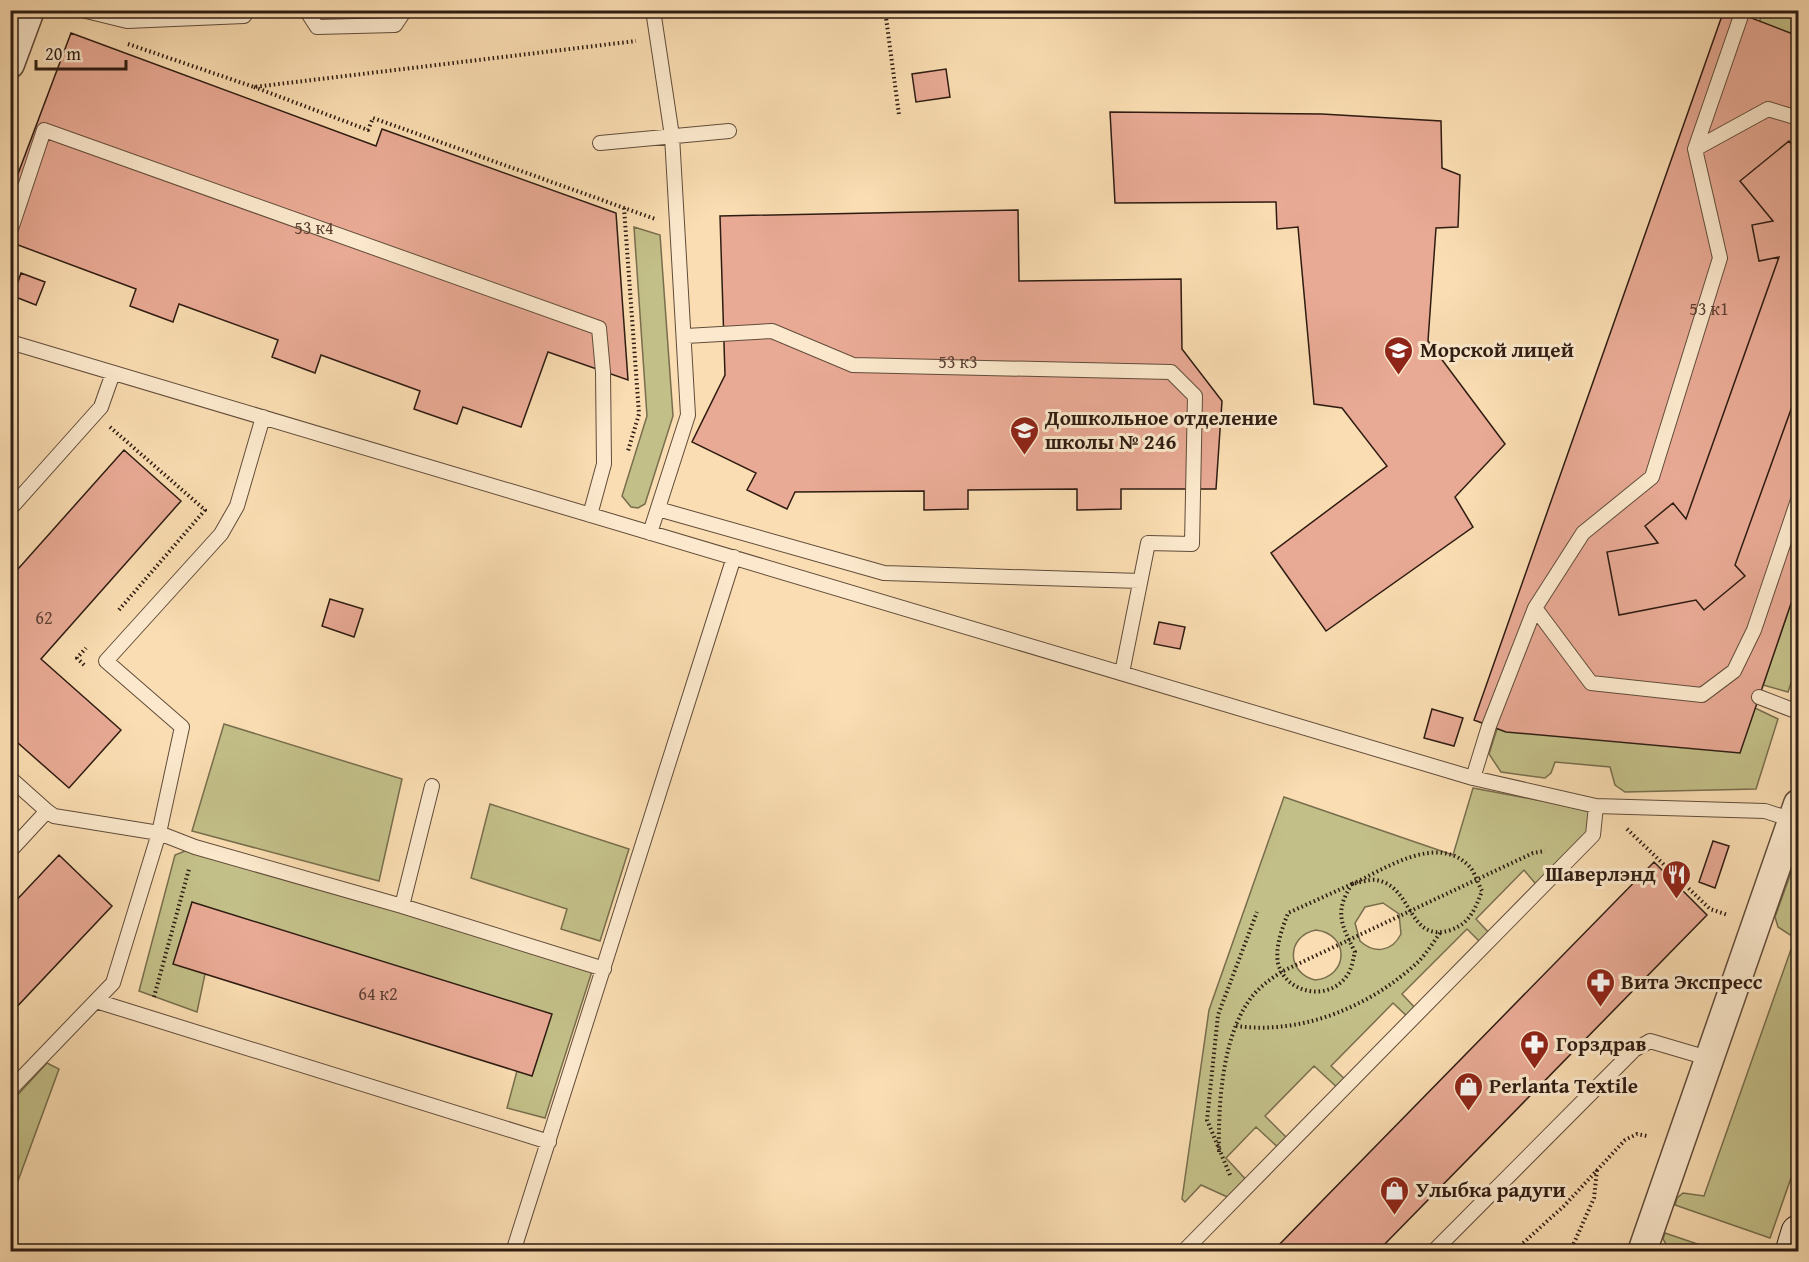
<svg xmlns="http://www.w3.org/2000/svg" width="1809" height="1262" font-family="'Gentium Book Plus',serif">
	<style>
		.green { fill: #c3bf88; stroke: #786e4d; stroke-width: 1.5; fill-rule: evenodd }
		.building { fill: #e9aa95; stroke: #2e1c12; stroke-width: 1.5 }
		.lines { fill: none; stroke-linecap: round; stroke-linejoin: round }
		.service-casing { stroke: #614c3a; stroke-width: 16 }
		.minor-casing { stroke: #614c3a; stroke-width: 31 }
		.secondary-casing { stroke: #2e1c12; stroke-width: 35 }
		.path { stroke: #2e1c12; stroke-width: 4; stroke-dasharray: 1.5 3; stroke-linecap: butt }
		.service { stroke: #fce9cd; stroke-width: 14 }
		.minor { stroke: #fce9cd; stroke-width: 28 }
		.secondary { stroke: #fce9cd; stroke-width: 33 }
		.labels { text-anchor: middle; stroke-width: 6; stroke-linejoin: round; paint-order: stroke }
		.number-label { font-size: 18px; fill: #5d4033 }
		.poi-label { font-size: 21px; font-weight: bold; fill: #2e1c12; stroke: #fce9cd; text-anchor: start }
	</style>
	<rect width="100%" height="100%" fill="#faddb2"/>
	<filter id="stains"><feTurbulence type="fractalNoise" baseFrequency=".00333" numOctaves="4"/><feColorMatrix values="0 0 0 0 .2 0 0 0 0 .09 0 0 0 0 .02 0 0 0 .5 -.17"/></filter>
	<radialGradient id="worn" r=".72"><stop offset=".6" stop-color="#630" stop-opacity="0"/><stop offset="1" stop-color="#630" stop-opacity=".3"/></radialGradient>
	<path class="green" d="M1764 11H1798V36L1759 22Z
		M634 227 660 235 673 416 645 504 638 508 631 507 622 496 647 416Z
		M1798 583V662L1788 692 1763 685Z
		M1755 708 1778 719 1756 789 1625 792 1615 785 1610 767 1555 762 1551 773 1545 778 1501 772 1489 754 1497 729Z
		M224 724 402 779 379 881 192 831Z
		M1473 788 1596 811 1593 835 1540 889 1524 870 1476 919 1493 937 1484 946 1467 929 1402 994 1419 1012 1411 1020 1393 1003 1331 1066 1349 1083 1341 1091 1314 1066 1265 1116 1291 1142 1282 1151 1256 1127 1226 1158 1250 1184 1234 1200 1201 1185 1185 1202 1182 1199 1209 1010 1284 797 1453 855ZM1383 903 1399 914 1401 934C1392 952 1374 954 1360 941L1355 923 1365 907ZM1316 930C1350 934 1349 977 1315 980 1286 973 1286 936 1316 930Z
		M490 804 629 849 600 941 561 929 567 909 471 878Z
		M195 847 594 965 545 1118 507 1108 517 1071 532 1075 551 1014 205 974 197 1012 139 991 175 855Z
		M1798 853V1158L1770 1238 1675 1205 1677 1198 1683 1193 1704 1196 1795 938 1778 927 1775 917Z
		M47 1063 59 1069 11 1200V1102Z
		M1665 1233 1709 1248 1715 1251H1670L1663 1239Z"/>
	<path class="building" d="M1724 10H1731L1798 36V583L1740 753 1506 732 1474 720Z
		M71 33 376 146 382 129 616 213 628 380 548 352 521 427 463 407 457 424 414 409 420 391 321 355 315 373 272 357 278 340 179 304 173 322 130 306 136 289 10 242V195Z
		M946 69 950 97 916 102 912 74Z
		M1110 112 1322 114 1441 121 1442 168 1460 175 1458 227 1436 228 1428 341 1505 444 1455 497 1473 527 1326 631 1271 553 1387 466 1342 408 1314 404 1298 227 1277 229 1276 202 1115 203Z
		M1789 141 1798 153V390L1735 565 1745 576 1704 610 1696 600 1619 615 1607 552 1658 543 1645 526 1673 503 1686 519 1779 257 1759 261 1752 225 1773 221 1740 181Z
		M1018 210 1019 281 1181 279 1182 349 1222 401 1216 489H1121V509L1077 510V489L968 490V509L924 510V491L795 492 787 509 747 490 756 473 692 442 725 375 720 216Z
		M21 273 45 282 36 305 13 296Z
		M124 450 181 501 41 659 121 730 69 788 10 736V578Z
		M330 599 363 609 354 637 322 626Z
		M1159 622 1185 627 1180 649 1154 644Z
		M1432 709 1463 718 1454 746 1424 738Z
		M1713 841 1729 846 1715 888 1699 882Z
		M59 855 112 906 10 1014V907Z
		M1654 862 1707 915 1377 1252H1272Z
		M192 902 552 1014 532 1076 173 964Z"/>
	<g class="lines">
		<defs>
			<path id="service" d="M82 10 127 21 244 16 248 10
				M306 10 317 27 395 25 405 10
				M1743 10 1695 149 1720 258 1652 477 1583 533 1535 608 1591 683 1702 695 1734 671 1754 630 1798 500
				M600 143 729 131
				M1695 149 1768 109 1798 118
				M10 232 44 130 599 328 603 372 604 464 590 515
				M686 336 772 331 853 365 1171 372 1195 396 1192 544 1148 543 1122 673
				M10 342 1473 778 1596 806 1765 811 1793 820
				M10 509 101 407 113 373
				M658 509 884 573 1140 581
				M650 533 688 415 672 136 653 10
				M1759 697 1798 712
				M10 778 47 811 10 851
				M1473 778 1489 726 1535 608
				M47 811 54 816 159 833 195 847 402 906 604 969
				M402 906 432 786
				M96 1001 549 1142
				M10 1090 113 983 159 833 182 727 106 661 221 534 237 506 263 417
				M513 1252 734 557
				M1183 1252 1593 835 1596 806
				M1433 1252 1634 1050 1650 1041 1711 1059"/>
			<path id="minor" d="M10 64 30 10
				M1642 1252 1798 804"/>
			<path id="secondary" d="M1792 1252 1798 1232"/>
		</defs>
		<use href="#service" class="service-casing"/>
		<use href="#minor" class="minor-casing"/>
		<use href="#secondary" class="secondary-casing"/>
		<path class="path" d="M885 10 899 115
			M128 44 254 87 636 41
			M254 87 368 130 373 118 655 219
			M624 208 639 414 628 451
			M110 427 205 510 118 611
			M84 665 77 658 86 648
			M1627 829 1710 909 1728 915
			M1352 884 1288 913C1282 929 1275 947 1278 963 1286 995 1331 1002 1348 974 1352 968 1353 959 1355 952 1341 924 1334 912 1352 884 1359 883 1369 879 1376 880 1414 886 1407 944 1451 930 1470 923 1475 909 1482 891 1478 884 1475 872 1469 866 1437 833 1385 869 1352 884
			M154 997 189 869
			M1236 1026C1301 1035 1370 1007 1418 962 1426 954 1433 943 1440 933
			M1219 1152C1218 1105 1222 1024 1259 989 1266 982 1274 977 1281 972L1533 853 1545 851
			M1230 1175 1207 1120 1218 1015 1257 912
			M1513 1252 1564 1206 1625 1140 1637 1134 1647 1136
			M1570 1252 1594 1198 1597 1170"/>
		<use href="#service" class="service"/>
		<use href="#minor" class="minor"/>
		<use href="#secondary" class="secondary"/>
	</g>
	<defs>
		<symbol id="university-pin" viewBox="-11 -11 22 30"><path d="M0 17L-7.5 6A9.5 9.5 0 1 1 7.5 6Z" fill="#8f2418" stroke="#fce9cd"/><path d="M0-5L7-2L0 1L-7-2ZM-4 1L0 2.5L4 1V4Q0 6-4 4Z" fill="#fff"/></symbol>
		<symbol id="school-pin" viewBox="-11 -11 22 30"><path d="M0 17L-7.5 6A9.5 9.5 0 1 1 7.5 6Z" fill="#8f2418" stroke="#fce9cd"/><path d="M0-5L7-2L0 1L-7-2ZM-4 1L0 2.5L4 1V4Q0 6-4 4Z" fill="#fff"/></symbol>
		<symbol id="restaurant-pin" viewBox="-11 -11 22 30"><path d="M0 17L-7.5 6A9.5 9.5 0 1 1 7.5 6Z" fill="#8f2418" stroke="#fce9cd"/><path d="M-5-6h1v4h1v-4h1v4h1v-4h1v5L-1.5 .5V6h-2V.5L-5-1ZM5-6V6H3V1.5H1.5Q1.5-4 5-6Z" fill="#fff"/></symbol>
		<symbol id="pharmacy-pin" viewBox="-11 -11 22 30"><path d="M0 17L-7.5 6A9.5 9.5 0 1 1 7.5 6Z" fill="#8f2418" stroke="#fce9cd"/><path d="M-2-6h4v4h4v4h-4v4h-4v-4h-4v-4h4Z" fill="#fff"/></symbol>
		<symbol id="shop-pin" viewBox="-11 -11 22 30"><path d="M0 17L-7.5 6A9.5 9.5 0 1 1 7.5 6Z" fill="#8f2418" stroke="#fce9cd"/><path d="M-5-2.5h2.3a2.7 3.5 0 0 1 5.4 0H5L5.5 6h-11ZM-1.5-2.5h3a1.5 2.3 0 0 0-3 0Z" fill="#fff"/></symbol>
	</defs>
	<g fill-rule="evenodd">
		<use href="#university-pin" x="1382" y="334" width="33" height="45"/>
		<use href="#school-pin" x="1008" y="414" width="33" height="45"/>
		<use href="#restaurant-pin" x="1660" y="858" width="33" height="45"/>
		<use href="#pharmacy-pin" x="1584" y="966" width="33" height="45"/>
		<use href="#pharmacy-pin" x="1518" y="1028" width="33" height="45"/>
		<use href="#shop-pin" x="1452" y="1070" width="33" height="45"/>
		<use href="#shop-pin" x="1378" y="1174" width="33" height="45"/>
	</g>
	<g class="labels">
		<g class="number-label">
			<text x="314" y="234">53 к4</text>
			<text x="1709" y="315">53 к1</text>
			<text x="958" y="368">53 к3</text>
			<text x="44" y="624">62</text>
			<text x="378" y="1000">64 к2</text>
		</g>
		<g class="poi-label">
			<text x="1420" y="357">Морской лицей</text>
			<text x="1045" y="425">Дошкольное отделение<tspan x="1045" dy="24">школы № 246</tspan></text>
			<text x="1656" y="881" text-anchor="end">Шаверлэнд</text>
			<text x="1621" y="989">Вита Экспресс</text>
			<text x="1556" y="1051">Горздрав</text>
			<text x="1489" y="1093">Perlanta Textile</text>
			<text x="1416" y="1197">Улыбка радуги</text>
		</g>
	</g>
	<rect width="1809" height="1262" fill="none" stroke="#faddb2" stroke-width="36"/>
	<rect x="12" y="12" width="1785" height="1238" fill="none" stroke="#2e1c12" stroke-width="3"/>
	<rect x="18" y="18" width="1773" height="1226" fill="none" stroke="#2e1c12" stroke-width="1.5"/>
	<path d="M36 60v9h90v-9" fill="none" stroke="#2e1c12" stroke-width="3"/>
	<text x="45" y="60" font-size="18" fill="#2e1c12" stroke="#fce9cd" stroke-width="4.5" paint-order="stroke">20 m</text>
	<rect width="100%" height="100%" filter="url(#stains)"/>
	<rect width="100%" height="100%" fill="url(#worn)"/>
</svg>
